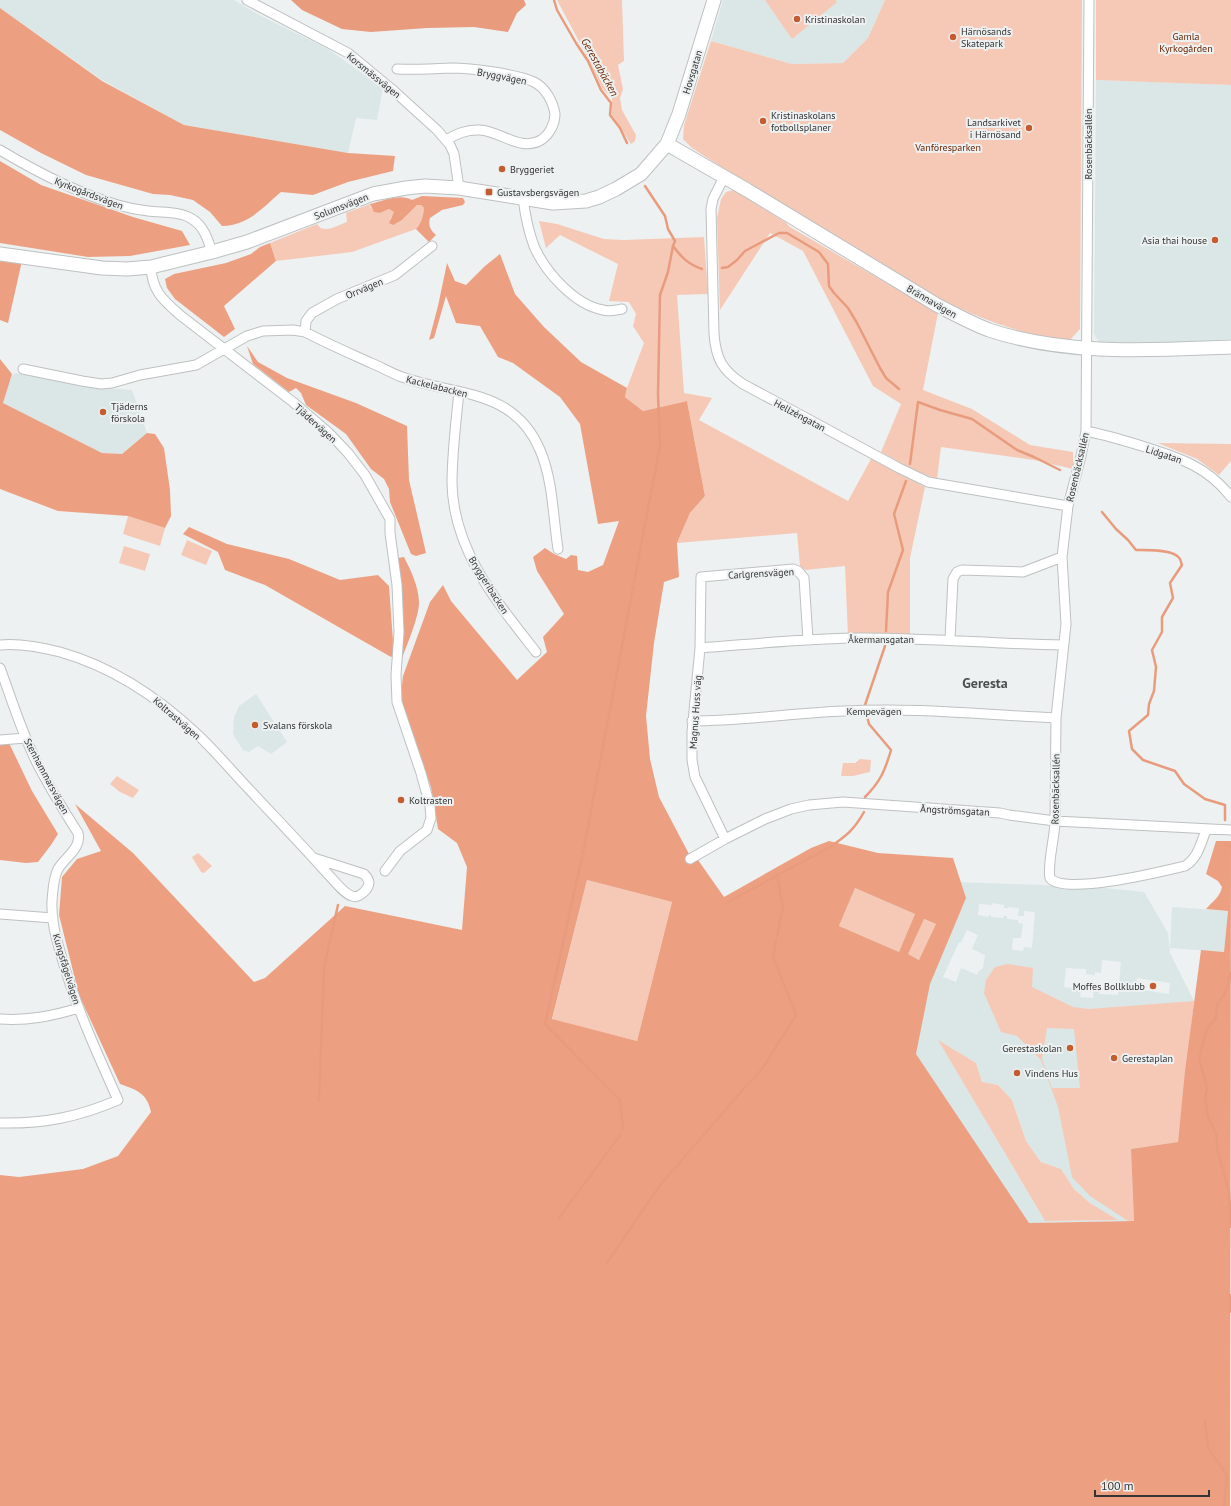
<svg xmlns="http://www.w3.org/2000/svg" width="1231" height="1506" font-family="'PT Sans',sans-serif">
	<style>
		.built { fill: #dae7e6; fill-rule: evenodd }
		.green { fill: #f6c9b7; fill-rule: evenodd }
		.forest { fill: #eda081; fill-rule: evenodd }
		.water { fill: #e89c7d }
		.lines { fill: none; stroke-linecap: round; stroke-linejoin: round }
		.stream { stroke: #e89c7d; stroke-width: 2.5 }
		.street-casing { stroke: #bec1c1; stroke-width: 11 }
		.secondary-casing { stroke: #bec1c1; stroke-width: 15 }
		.street { stroke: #fff; stroke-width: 9 }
		.secondary { stroke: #fff; stroke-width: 13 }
		.poi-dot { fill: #c35d2f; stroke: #edf1f1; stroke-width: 1.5 }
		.labels { text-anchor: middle; stroke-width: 4; stroke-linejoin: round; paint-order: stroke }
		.poi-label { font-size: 10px; fill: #333434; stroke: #edf1f1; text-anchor: start }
		.park-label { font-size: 10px; fill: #682502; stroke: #edf1f1 }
		.street-label { font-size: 10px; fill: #333434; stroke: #edf1f1 }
		.water-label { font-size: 11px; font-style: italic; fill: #6c2805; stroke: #edf1f1 }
		.district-label { font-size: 14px; font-weight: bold; fill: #4b4e4e; stroke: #edf1f1 }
	</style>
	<rect width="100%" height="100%" fill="#edf1f1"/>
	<path class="built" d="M0 0H234L261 16 326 48 383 87 377 120 356 118 348 153 184 125 102 80 0 8Z
		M723 0H885L868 38 843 63 792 64 711 41Z
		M1096 80 1231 85V339L1177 343 1099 342 1094 334Z
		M16 373 96 387 132 390 147 433 122 454 102 453 3 403 10 377Z
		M256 694 287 742 271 754 258 746 249 752 243 750 233 734 234 717 239 706Z
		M850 878 1095 887 1144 892 1168 933 1170 953 1194 1001 1178 1142 1134 1221 1029 1223 835 1057ZM993 903 1004 905V908H1008V907L1019 908 1018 916H1024V911L1035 912 1032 948 1024 947 1023 951 1012 950 1013 938H1021L1023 924 1018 923V920L1007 919V916H1004L1003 918 991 917V915H989L988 917 978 915 979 904 992 905ZM923 919 936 924 920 960 908 954ZM967 930 978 935 972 949 985 955 983 968 978 972 977 975 961 968 956 982 943 977 959 942 961 943ZM1102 960 1121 962 1118 995 1099 994V987L1094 986 1093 998 1080 997 1081 989 1064 987 1066 968 1086 969V974L1095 975V972L1101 973ZM1137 978 1170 983 1169 994 1136 989ZM939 1041 976 1063 982 1082 998 1085 1012 1100 1026 1141 1041 1162 1061 1169 1074 1189 1090 1203 1117 1220 1045 1221Z
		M1172 907 1228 911 1224 952 1170 948Z"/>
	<path class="green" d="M557 0H622L624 61 618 65 623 89 620 98 622 110 636 135 635 141 631 144 612 115V99L602 88 589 60Z
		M765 0H836L837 2 792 39Z
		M885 0H1082L1080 329 1070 340C1059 339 1047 338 1036 335 1002 327 970 314 939 298L731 173 692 148 683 139 684 125 711 41 792 64 843 63 868 38Z
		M1096 0H1231V85L1096 80Z
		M734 190 785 222 790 227 938 313 923 390 972 409 1030 445 1073 452V469L1034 460 941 447 937 479 915 471 881 452 901 404 873 386 803 251 770 233 720 310 717 218 721 199 726 192Z
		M370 204 371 208 380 213 389 209 395 212 390 219 402 220 417 205H421L424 208C423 216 422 222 416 229L352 252 276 261 270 243 317 224C323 235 338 225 347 222L346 213Z
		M539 221 557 224 604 239 624 240 704 237 708 294 677 295 684 393 712 398 699 420 848 501 871 459 925 487 910 558V635L848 636 845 566 805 570 800 566 797 533 677 543 690 513 705 496 687 401 643 411 625 397 627 388 644 343 633 326 636 314 629 302 609 301 618 264 560 235 546 248Z
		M1158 443 1231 444V461L1219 475 1197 459Z
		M128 516 165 528 160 546 123 534Z
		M187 540 212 551 206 565 181 555Z
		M124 546 150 554 145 571 119 563Z
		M860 759 871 760 870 772 853 776H841L843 763H855Z
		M117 776 139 790 133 798 120 792 110 784Z
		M198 853 212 866 204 873 201 872 192 857Z
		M587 880 672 902 637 1041 552 1020Z
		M855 888 915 914 899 952 839 926Z
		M923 919 936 924 920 960 907 954Z
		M1008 964 1033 968 1032 987 1073 1007 1089 1009 1194 1001 1178 1142 1131 1149 1134 1221H1128L1090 1196 1072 1177 1058 1107 1041 1060 1017 1036 1001 1032 984 993 986 980 995 967ZM1047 1028 1074 1029 1080 1088H1052L1042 1059Z
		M938 1040 976 1063 982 1082 998 1085 1012 1100 1026 1141 1041 1162 1061 1169 1074 1189 1090 1203 1118 1220 1045 1221Z"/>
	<path class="forest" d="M0 8 102 81 184 125 348 153 395 156 393 171 348 182 313 195 281 192C261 209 249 225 222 226L210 212 193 200 170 195 153 194 86 175 41 153 0 130Z
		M0 161 41 185 133 217 182 231 190 245 130 256 88 257 0 243Z
		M422 196 463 198 465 202 463 205 442 210 430 218C428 225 430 230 436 235L429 242 416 229C422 222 423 216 424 208L421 205H417L402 220 393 225 389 223 394 212 389 209 380 213 374 212 370 204C383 201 400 193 412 200Z
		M270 243 276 261 224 306 235 329 224 337 175 299 167 288 165 279 174 274 226 263 251 254 260 247Z
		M500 254 515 294 544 327 581 362 627 388 625 397 643 411 687 401 705 496 690 513 677 543 679 577 664 582 654 643 646 716 650 759 659 797 689 854 698 860 724 897 811 848 829 841 878 853 953 858 966 898 930 984 916 1054 1029 1223 1134 1221 1131 1149 1178 1142 1185 1071 1201 950 1224 952 1228 911 1206 909C1213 901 1220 897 1222 887L1218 881 1206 874 1216 841H1231L1230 1506H0V1175L19 1177 83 1169 118 1156 151 1112C147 1093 137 1090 120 1084L79 995 59 915 62 877 77 859 101 851 75 804 133 853 254 982 265 978 345 906 462 930 467 867 457 843 438 829 431 787 405 714 401 695 403 676 430 602 443 585 451 601 517 680 547 652 543 637 564 614 537 571 533 557 545 548 554 554 566 559 571 555 577 556 578 570 588 572 603 565 619 521 598 524 580 424 560 397 513 363 498 357 480 326 456 323 446 296 434 338 429 340 438 306 447 263 455 281 466 285 485 266ZM587 880 672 902 637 1041 552 1019ZM855 888 915 914 899 952 839 926ZM924 919 936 924 919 960 908 954Z
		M0 261H22L8 323 0 320Z
		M247 346 258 362 287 378 356 403 407 426 409 480 426 553 416 556 411 554 390 502 389 489 384 479 371 469 346 434 306 405 301 393 296 388 289 392 253 364Z
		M0 359 12 374 3 403 102 453 122 454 147 433 155 434 164 448 170 490 171 516 165 528 128 516 58 511 0 489Z
		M189 527 227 544 289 559 340 580 378 575 389 586 394 655 391 657 265 585 225 570 218 552 183 534Z
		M404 557C411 571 418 585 419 601 420 615 406 647 401 661L398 558Z
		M9 743 32 791 58 834 51 845 38 862 26 863 0 860V744Z"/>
	<path class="water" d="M291 0H524L526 5 517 13 508 32 474 27 427 28 371 32 342 29 302 10Z"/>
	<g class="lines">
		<path class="stream" d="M554 0 557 10 576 43 588 61 601 90 611 103 610 115 620 128 627 143
			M645 186 665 216 668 229 675 241 673 246C682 258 688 264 702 269
			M722 268 728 267 737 260 745 251 779 233H787L819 252 828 264 829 286 834 293 848 308 857 323 880 368 886 378 899 389
			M910 464 918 402 940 410 972 419 1017 450 1034 457 1060 470
			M1102 512 1116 529 1128 540 1136 550C1146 550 1175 549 1180 559 1181 561 1181 563 1182 565L1170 583 1173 598 1162 617V632L1152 650 1156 667 1154 691 1149 704 1148 715 1129 731 1132 749 1143 760 1175 771 1184 784 1205 799 1225 805V820
			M634 582 660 446 658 394 660 295 668 272 673 246
			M886 631 888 592 903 550 894 514 906 481
			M865 705 885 646
			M865 797C880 782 885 771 891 750L869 724 867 716
			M1225 844 1231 847
			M583 853 633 587
			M582 857 545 1024 620 1100 623 1129
			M777 874 780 891
			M728 902 830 847C846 836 854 830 864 812
			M777 936 783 906 780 893
			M776 940 773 957 795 1012
			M1231 973 1226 991 1217 1005 1216 1018 1207 1029 1199 1058 1207 1088 1205 1099 1208 1117 1216 1133 1218 1152 1229 1193 1231 1227
			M751 1081 762 1069 796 1015 795 1013
			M319 1101 324 968 338 905
			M559 1218 621 1134
			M606 1264 661 1184 748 1084
			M1231 1295 1230 1301 1231 1312
			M1205 1421 1208 1448 1227 1475 1224 1506"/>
		<defs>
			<path id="street" d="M247 0 348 53 394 91 437 130 450 145 454 154 459 188
				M1089 0 1086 431 1081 456 1068 506 1062 557 1066 624 1056 718 1055 821C1055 837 1047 864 1050 878 1063 896 1164 871 1185 866 1198 858 1201 843 1206 830
				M397 69C415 70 433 69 451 68 471 68 517 74 534 82 546 88 553 102 555 114 555 124 549 135 541 140 521 152 500 131 480 130 467 129 457 134 446 140
				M0 150C37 172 77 193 118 205 128 208 138 210 148 211 162 213 180 211 192 219 204 226 208 240 212 252
				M724 177 713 199 711 209 714 334C716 359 722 370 743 384L899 468 928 482 1068 506
				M523 198C525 214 528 230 534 246 545 272 575 305 603 310 609 312 616 310 622 309
				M151 267C152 291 163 300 180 315L293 402 330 434 348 453 365 475 390 519V533L397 585 399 632 396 675 397 702 421 773 430 806 431 818 427 830 400 851 385 871
				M305 332 306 321 312 313 337 299 395 275 432 246
				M23 369 82 381 101 384 112 383 140 375 196 365 247 336 263 331 293 330 305 332C326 343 349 353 371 363 381 367 391 373 402 377 455 396 514 388 540 450 553 480 553 517 558 549
				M459 392C456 422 452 453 452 483 453 550 497 602 536 652
				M1086 431C1106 435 1126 441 1145 447 1180 458 1208 467 1231 497
				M950 639 953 579 957 572 962 570 1023 572 1062 557
				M0 645C20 643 40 647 60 652 113 667 158 697 198 735 215 751 230 769 246 786 273 815 300 843 326 872 332 878 344 894 352 896 359 899 369 889 369 882 368 878 366 876 364 874L314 858
				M700 648C754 644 809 638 863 638 930 638 996 644 1063 645
				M0 668C12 700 22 734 38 765 50 788 64 811 78 833 82 848 65 857 58 869 53 879 53 890 52 901 51 920 56 938 61 955 75 1005 97 1053 118 1100 78 1117 44 1124 0 1123
				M692 721C743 721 793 713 844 711 914 707 986 715 1056 718
				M0 740 26 738
				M725 839 695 777 692 760V732L700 648 701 577 793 569 798 571 804 578 808 640
				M690 859 725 839 765 819 791 809 809 805 843 802 1000 813 1009 815 1055 821 1231 830
				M0 914 53 918
				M0 1019C28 1021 52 1016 79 1008"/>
			<path id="secondary" d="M667 144 747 190 937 305C954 314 971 323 989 330 1067 356 1151 350 1231 347
				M0 254 102 268 127 269 151 267 212 252 247 242 373 194 406 188 425 186 459 188 553 203 586 201 599 197 616 189 641 174 667 144 679 114 714 0"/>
		</defs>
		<use href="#street" class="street-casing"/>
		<use href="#secondary" class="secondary-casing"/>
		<use href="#street" class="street"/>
		<use href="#secondary" class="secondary"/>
	</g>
	<g class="poi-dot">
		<circle cx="797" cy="19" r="4"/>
		<circle cx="953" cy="37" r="4"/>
		<circle cx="763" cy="121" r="4"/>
		<circle cx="1029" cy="128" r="4"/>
		<circle cx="502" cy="169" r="4"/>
		<rect x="485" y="188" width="8" height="8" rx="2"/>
		<circle cx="1215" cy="240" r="4"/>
		<circle cx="103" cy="412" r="4"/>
		<circle cx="255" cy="725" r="4"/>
		<circle cx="401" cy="800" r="4"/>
		<circle cx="1153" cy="986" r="4"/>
		<circle cx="1070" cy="1048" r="4"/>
		<circle cx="1114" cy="1058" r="4"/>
		<circle cx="1017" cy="1073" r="4"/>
	</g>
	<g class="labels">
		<g class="poi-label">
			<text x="805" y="23">Kristinaskolan</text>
			<text x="961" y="35">Härnösands<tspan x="961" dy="12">Skatepark</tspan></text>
			<text x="771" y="119">Kristinaskolans<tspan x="771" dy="12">fotbollsplaner</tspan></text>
			<text x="1021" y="126" text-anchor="end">Landsarkivet<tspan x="1021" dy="12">i Härnösand</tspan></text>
			<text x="510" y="173">Bryggeriet</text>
			<text x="497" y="196">Gustavsbergsvägen</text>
			<text x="1207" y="244" text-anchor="end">Asia thai house</text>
			<text x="111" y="410">Tjäderns<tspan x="111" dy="12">förskola</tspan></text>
			<text x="263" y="729">Svalans förskola</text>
			<text x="409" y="804">Koltrasten</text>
			<text x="1145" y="990" text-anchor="end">Moffes Bollklubb</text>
			<text x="1062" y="1052" text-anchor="end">Gerestaskolan</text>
			<text x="1122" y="1062">Gerestaplan</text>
			<text x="1025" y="1077">Vindens Hus</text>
		</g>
		<g class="park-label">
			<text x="1186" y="40">Gamla<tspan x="1186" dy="12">Kyrkogården</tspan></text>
			<text x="948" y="151">Vanföresparken</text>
		</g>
		<g class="street-label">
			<text transform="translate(692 72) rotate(-73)" y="4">Hovsgatan</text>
			<text transform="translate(374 75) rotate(39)" y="4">Korsmässvägen</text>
			<text transform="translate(502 76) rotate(11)" y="4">Bryggvägen</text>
			<text transform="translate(1088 144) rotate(-90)" y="4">Rosenbäcksallén</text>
			<text transform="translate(89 193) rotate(21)" y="4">Kyrkogårdsvägen</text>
			<text transform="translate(341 206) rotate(-21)" y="4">Solumsvägen</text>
			<text transform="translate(364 288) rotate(-23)" y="4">Orrvägen</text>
			<text transform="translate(932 301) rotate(30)" y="4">Brännavägen</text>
			<text transform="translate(437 386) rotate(14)" y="4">Kackelabacken</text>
			<text transform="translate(800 415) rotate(28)" y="4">Hellzéngatan</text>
			<text transform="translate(316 423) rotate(42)" y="4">Tjädervägen</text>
			<text transform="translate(1164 454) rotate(18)" y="4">Lidgatan</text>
			<text transform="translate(1077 467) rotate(-77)" y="4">Rosenbäcksallén</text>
			<text transform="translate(761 573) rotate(-3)" y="4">Carlgrensvägen</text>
			<text transform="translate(489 585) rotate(58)" y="4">Bryggeribacken</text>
			<text x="881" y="643">Åkermansgatan</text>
			<text x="874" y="715">Kempevägen</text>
			<text transform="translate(695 712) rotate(-86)" y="4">Magnus Huss väg</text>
			<text transform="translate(177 718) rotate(41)" y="4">Koltrastvägen</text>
			<text transform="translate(47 776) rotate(62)" y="4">Stenhammarsvägen</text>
			<text transform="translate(1055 789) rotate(-89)" y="4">Rosenbäcksallén</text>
			<text transform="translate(955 810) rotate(3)" y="4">Ångströmsgatan</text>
			<text transform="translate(67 969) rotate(73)" y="4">Kungsfågelvägen</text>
		</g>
		<g class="water-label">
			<text transform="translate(600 67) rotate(61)" y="4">Gerestabäcken</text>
		</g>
		<g class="district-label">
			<text x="985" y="688">Geresta</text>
		</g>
	</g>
	<path d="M1095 1490v6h114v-6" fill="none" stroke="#333434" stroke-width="2"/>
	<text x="1101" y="1490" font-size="12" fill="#333434" stroke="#edf1f1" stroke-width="3" paint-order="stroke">100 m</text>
</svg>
